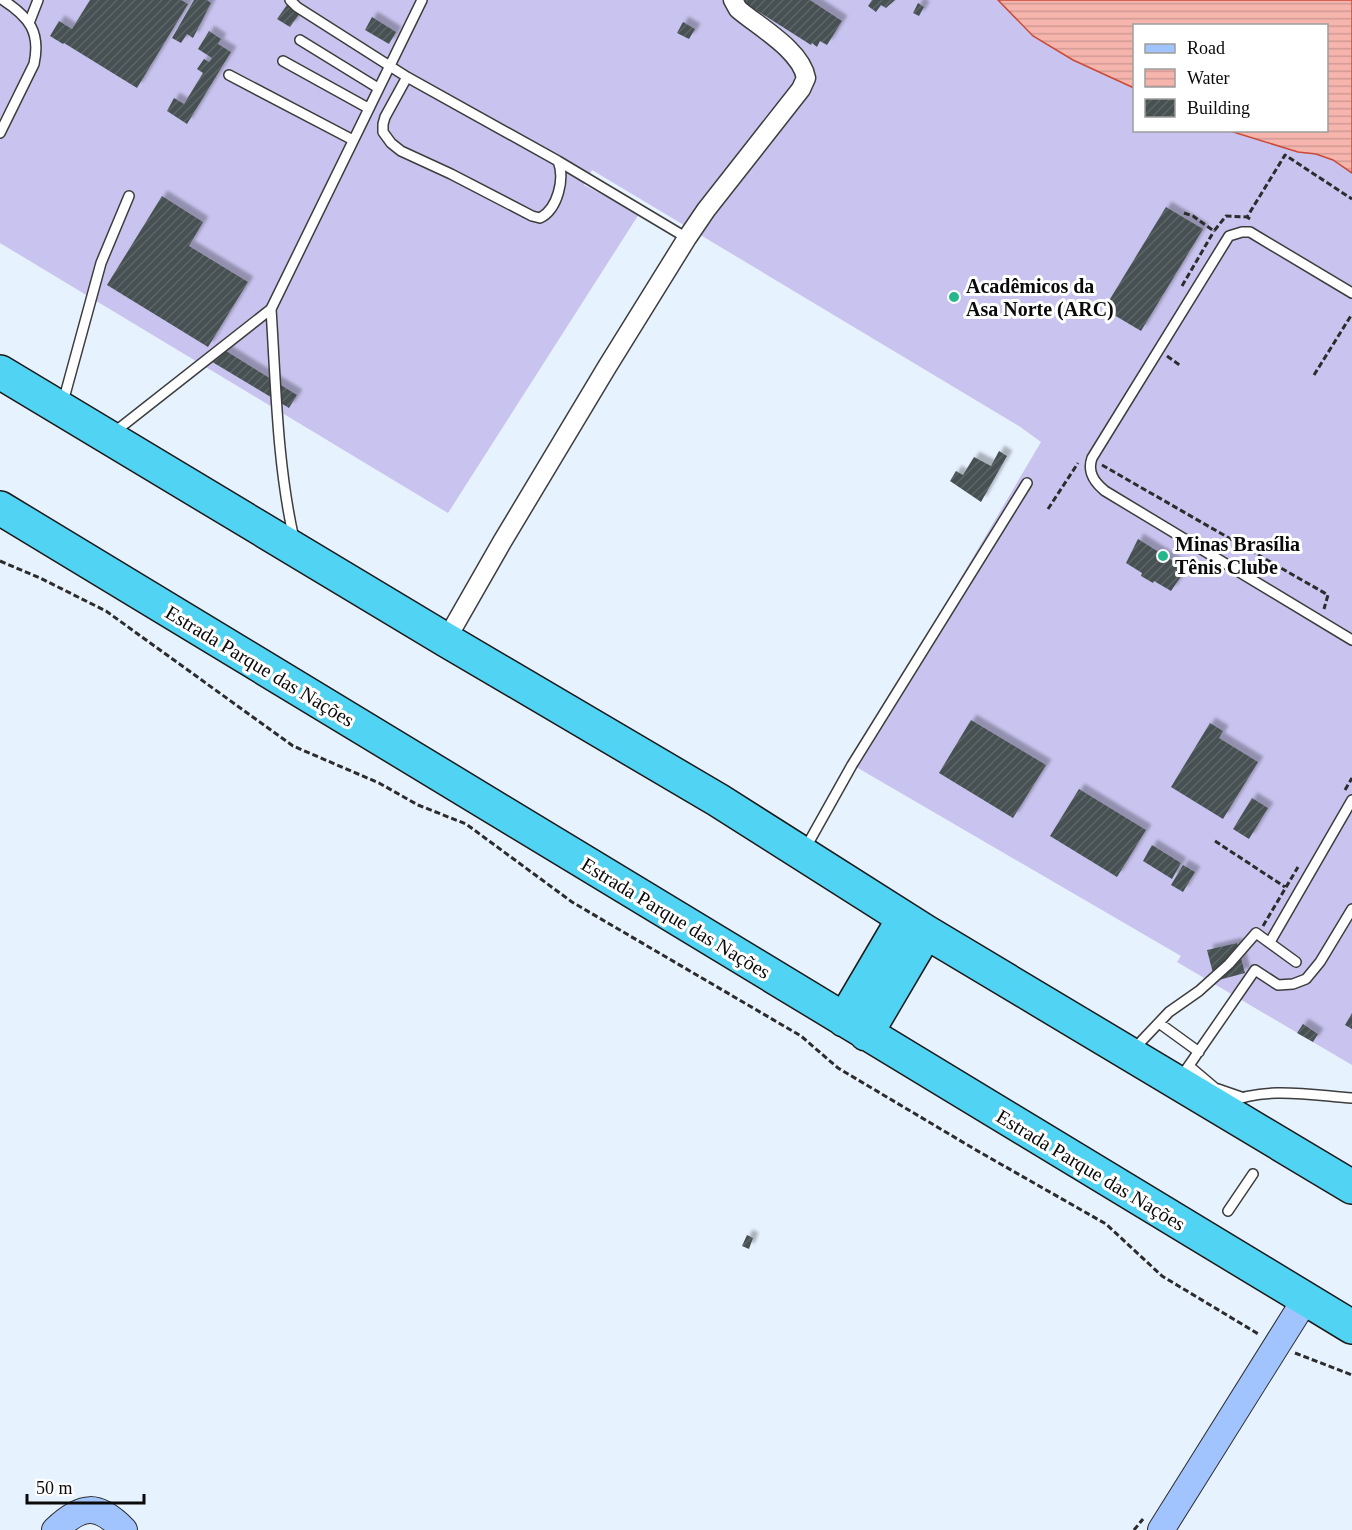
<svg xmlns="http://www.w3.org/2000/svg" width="1352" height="1530" font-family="Georgia,serif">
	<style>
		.pitch { fill: #c8c4ef }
		.water { fill: url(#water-rules); stroke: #cb4a35; stroke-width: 1.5 }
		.building { fill: url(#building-hatch); filter: url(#shadow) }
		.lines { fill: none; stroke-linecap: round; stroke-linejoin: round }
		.lane-casing { stroke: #3d3d3d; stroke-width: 12 }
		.street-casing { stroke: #3d3d3d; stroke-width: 21 }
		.secondary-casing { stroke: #2c2c2c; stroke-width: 28 }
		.highway-casing { stroke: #1b1b1b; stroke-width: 36 }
		.path { stroke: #2c2c2c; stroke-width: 3; stroke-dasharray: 6 3; stroke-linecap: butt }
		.lane { stroke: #fff; stroke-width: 9 }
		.street { stroke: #fff; stroke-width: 18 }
		.secondary { stroke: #a2c4fe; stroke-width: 26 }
		.highway { stroke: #51d3f3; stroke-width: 33 }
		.poi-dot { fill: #25b78b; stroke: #fff; stroke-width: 2 }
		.labels { text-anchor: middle; stroke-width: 6; stroke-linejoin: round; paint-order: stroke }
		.poi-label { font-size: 20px; font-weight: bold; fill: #0a0a0a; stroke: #fff; text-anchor: start }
		.street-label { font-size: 20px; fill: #0a0a0a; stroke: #fff }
	</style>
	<defs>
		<pattern id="water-rules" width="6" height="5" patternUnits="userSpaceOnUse" patternTransform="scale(1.5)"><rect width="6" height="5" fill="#f5b5ad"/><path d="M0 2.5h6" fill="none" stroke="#d19a94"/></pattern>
		<pattern id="building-hatch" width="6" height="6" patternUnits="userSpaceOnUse" patternTransform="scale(1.5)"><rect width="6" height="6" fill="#475152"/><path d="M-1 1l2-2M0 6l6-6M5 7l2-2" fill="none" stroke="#5d6566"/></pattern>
		<filter id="shadow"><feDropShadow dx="5.5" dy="-5.5" stdDeviation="1.5" flood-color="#0004"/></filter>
	</defs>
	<rect width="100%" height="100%" fill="#e7f2ff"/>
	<path class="pitch" d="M0 0H998L1033 36 1073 60 1134 88V130L1230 131 1298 152 1316 154 1333 160 1352 173V1065L1177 962 1181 956 851 764 1041 442 1019 426 592 170 584 185 639 214 448 513 0 243Z"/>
	<path class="water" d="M998 0H1352V173L1333 160 1316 154 1298 152 1230 131 1326 130V26H1134V88L1073 60 1033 36Z"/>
	<path class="building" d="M90 0H181L188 4 137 88 64 43 63 44 50 36 59 21 72 29Z
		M194 0H207L211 3 193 38 187 34 181 43 172 38Z
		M740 0H810L842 21 827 45 820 41 817 47 812 43 811 45Z
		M872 0H895L886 8 881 5 876 12 868 6Z
		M918 3 924 7 919 16 913 13Z
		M287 5 300 13 290 27 277 19Z
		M372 17 396 32 389 44 365 30Z
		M683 22 695 29 689 39 677 33Z
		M209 31 221 39 218 44 231 52 187 124 167 111 174 98 184 104 203 73 197 69 204 59 209 62 212 58 198 49Z
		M162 196 203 222 189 246 248 282 208 347 107 285Z
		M1166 207 1203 229 1141 331 1104 309Z
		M218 346 297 395 289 408 209 360Z
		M999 451 1007 456 981 502 950 481 956 471 963 475 974 457 991 466Z
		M1138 539 1186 569 1171 591 1154 581 1153 583 1141 576 1142 573 1126 563Z
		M971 720 1046 765 1013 818 939 773Z
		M1210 723 1223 731 1219 738 1258 762 1223 819 1171 787Z
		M1079 789 1146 830 1117 877 1050 836Z
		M1252 798 1268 808 1249 839 1233 829Z
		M1152 845 1181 863 1172 879 1143 861Z
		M1183 865 1195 872 1183 892 1171 885Z
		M1237 943 1245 973 1215 981 1207 950Z
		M1352 1013V1029L1345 1025Z
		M1303 1024 1318 1034 1313 1042 1297 1033Z
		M747 1235 753 1238 749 1249 742 1246Z"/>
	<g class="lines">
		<defs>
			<path id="lane" d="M290 0 297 7 407 77 558 161C565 178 558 209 540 218L532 216 451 174 401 151 391 143 383 132V124L385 117 407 77
				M29 23 38 0
				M300 40 378 88
				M283 61 368 108
				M229 75 353 140
				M0 133 34 64C41 32 29 17 3 0
				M558 161 687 238
				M1352 293 1250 232H1242L1229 236 1092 458C1087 472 1094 482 1105 491L1352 640
				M271 309C276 385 277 464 294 539
				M63 402 101 263 129 196
				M112 434 271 309 422 0
				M805 849 852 765 1027 483
				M1270 942 1352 800
				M1159 1023 1199 1052
				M1133 1050 1169 1012 1199 991 1229 964 1256 933 1296 962
				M1189 1066 1215 1088 1241 1097
				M1181 1077 1255 970 1278 985 1293 984 1306 979 1320 962 1352 909
				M1227 1103C1265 1086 1311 1095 1352 1098
				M1228 1211 1253 1174"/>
			<path id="street" d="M446 640 502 542 607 367 687 238 706 210 801 89 806 78C801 50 759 27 738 9L733 0"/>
			<path id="secondary" d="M55 1530C82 1504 98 1503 124 1530
				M1161 1530 1305 1300"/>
			<path id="highway" d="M0 372 446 640 718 800 926 932 1352 1187
				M0 508 1352 1327
				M844 1020 904 918
				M866 1034 926 932"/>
		</defs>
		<use href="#lane" class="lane-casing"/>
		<use href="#street" class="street-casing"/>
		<use href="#secondary" class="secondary-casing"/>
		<use href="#highway" class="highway-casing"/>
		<path class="path" d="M1184 213 1193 216 1214 231 1226 216 1247 217
			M1250 219 1247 217 1285 155 1352 199
			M1182 286 1214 231
			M1167 356 1181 366
			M1314 375 1352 314
			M1102 465 1328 595 1324 609
			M1048 509 1078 463
			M0 561 40 578 106 611 293 746 379 783 418 805 466 824 572 902 801 1036 838 1068 976 1150 1106 1224 1162 1276 1260 1335
			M1345 790 1352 778
			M1215 841 1285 887
			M1263 926 1298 867
			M1295 1353 1352 1375
			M1134 1530 1143 1519"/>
		<use href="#lane" class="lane"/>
		<use href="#street" class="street"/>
		<use href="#secondary" class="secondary"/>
		<use href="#highway" class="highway"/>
	</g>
	<g class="poi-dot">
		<circle cx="954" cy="297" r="6"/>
		<circle cx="1163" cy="556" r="6"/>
	</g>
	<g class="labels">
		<g class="poi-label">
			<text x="966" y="293">Acadêmicos da<tspan x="966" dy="23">Asa Norte (ARC)</tspan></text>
			<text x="1175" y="551">Minas Brasília<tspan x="1175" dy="23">Tênis Clube</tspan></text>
		</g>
		<g class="street-label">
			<text transform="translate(260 666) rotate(31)" y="7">Estrada Parque das Nações</text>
			<text transform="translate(676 918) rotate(31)" y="7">Estrada Parque das Nações</text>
			<text transform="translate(1091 1170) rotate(31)" y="7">Estrada Parque das Nações</text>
		</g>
	</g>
	<rect x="1133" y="24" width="195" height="108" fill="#ffffff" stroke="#9d9d9d" stroke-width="1.5"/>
	<rect x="1145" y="44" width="30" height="9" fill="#a2c4fe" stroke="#9d9d9d" stroke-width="1.5"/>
	<text x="1187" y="54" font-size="18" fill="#0a0a0a">Road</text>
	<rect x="1145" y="69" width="30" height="18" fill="url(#water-rules)" stroke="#9d9d9d" stroke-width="1.5"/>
	<text x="1187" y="84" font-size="18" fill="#0a0a0a">Water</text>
	<rect x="1145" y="99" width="30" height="18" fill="url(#building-hatch)" stroke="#9d9d9d" stroke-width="1.5"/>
	<text x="1187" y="114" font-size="18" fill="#0a0a0a">Building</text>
	<path d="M27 1494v9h117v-9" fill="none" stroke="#0a0a0a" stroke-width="3"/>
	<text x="36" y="1494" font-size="18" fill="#0a0a0a" stroke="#ffffff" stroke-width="4.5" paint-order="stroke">50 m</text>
</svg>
